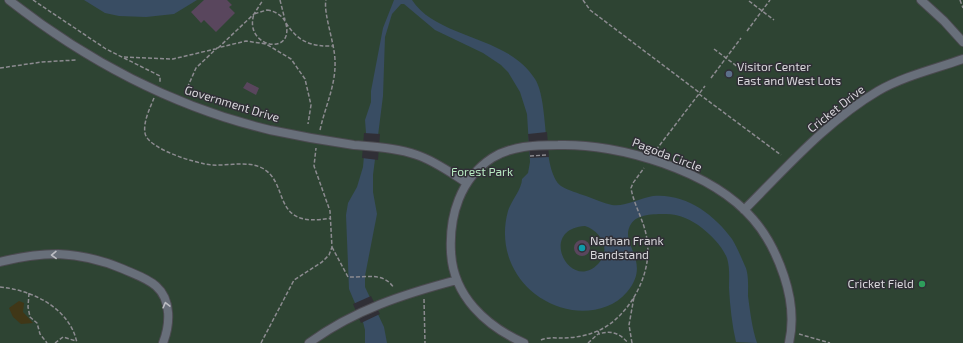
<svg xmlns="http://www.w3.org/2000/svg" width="963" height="343" font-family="'Exo 2',sans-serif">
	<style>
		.green { fill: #2e4433 }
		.sand { fill: #403717 }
		.water { fill: #394d63; fill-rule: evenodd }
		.pier { fill: #302f36 }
		.building { fill: #59465d }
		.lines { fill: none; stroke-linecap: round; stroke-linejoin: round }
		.street-casing { stroke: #4b4a50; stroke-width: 10 }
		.path { stroke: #8c8b90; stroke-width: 1.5; stroke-dasharray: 4 2; stroke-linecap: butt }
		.street { stroke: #686f7a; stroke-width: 8 }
		.oneway { stroke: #bcbdc3 }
		.service-dot { fill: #5c6f8a; stroke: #302f36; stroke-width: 1.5 }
		.culture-dot { fill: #0f9aa8; stroke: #302f36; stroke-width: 1.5 }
		.leisure-dot { fill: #2e9e5b; stroke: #302f36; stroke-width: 1.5 }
		.labels { text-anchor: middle; stroke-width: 3; stroke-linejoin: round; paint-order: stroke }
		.poi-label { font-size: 12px; fill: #d8d7db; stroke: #302f36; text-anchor: start }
		.street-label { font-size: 12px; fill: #d8d7db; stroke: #302f36 }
		.park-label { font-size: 12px; fill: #b7e8c0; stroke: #302f36 }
	</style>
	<rect width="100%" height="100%" fill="#302f36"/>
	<path class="green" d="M0 0H963V343H0Z"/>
	<path class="sand" d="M19 301 24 303 23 312 33 323 21 324 13 317 9 308Z"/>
	<path class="water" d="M84 0H197L174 14 146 17 119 16 105 13Z
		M394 0H412C437 39 508 35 535 79 550 103 541 170 561 186 569 191 578 193 586 196 595 199 603 203 612 205 625 207 640 198 653 196 685 193 714 214 732 239 737 247 741 257 745 266 749 274 748 287 748 296 750 311 752 328 757 343L736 342C732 325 730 306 729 288 729 278 730 268 727 258 722 246 712 236 702 228 692 220 679 214 666 214 654 214 637 214 631 224 618 244 653 261 627 292 614 308 591 313 572 310 525 302 495 258 508 211 511 201 522 189 522 179L528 173 530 162 527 114 520 92 508 72 501 65 483 53 435 30 404 4H401L392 14 385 37 383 96 373 175V192L377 214 365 276V287L384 327 387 343H365V330L363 322 349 289 346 215 348 203 357 187 363 167 366 133 365 120 371 102V91L383 28ZM585 226C601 231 612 250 598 264 570 293 537 229 585 226Z"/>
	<path class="pier" d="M547 132 549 157 530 158 528 134Z
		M364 133 380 134 378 160 362 158Z
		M371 296 380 314 361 323 353 304Z"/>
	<path class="building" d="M204 0H227L232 5 229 7 235 13 216 32 204 20 201 23 191 12Z
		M247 82 259 88 256 95 243 88Z
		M574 248a8 8 0 1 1 16 0a8 8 0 1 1-16 0Z"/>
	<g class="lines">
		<defs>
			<path id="street" d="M9 0C87 61 174 107 270 130 298 136 326 141 354 145 375 147 397 148 417 155 435 161 451 173 467 183
				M921 0 944 21 963 42
				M744 210C786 168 827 121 878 91 904 76 935 69 963 59
				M0 262C19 257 38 254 58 254 81 255 102 260 123 269 134 274 147 278 156 286 172 300 170 325 163 343
				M309 343C354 310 404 294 457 280
				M524 343C486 326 453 296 451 252 449 216 460 179 492 158 511 146 535 145 558 145 619 143 712 171 753 219 767 235 777 255 784 276 791 297 794 321 789 343"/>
		</defs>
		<use href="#street" class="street-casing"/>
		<path class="path" d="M33 0 106 49 160 76V83
			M280 0 285 20
			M583 0 590 10 700 93
			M960 0 963 8
			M749 1 774 20
			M267 10C275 11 284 16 286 24 294 57 243 47 254 14Z
			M286 23C298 42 312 47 334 46
			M747 31 770 0
			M218 48 254 14 263 0
			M714 49 738 67
			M124 57 173 59 215 49
			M0 68 42 62 76 60
			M711 78 741 38
			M185 93 196 68 217 48 246 41 266 44 291 59 305 79 311 105 308 124
			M699 94 781 155
			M154 98C150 108 143 122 145 133 147 149 198 164 212 165 227 166 246 161 260 167 292 181 268 230 331 218
			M320 130C325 107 336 85 335 61 335 44 323 13 326 0
			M656 150 705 86
			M530 156 546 155
			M332 247 348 277C364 278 383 271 394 288
			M0 287C32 290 70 308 77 343
			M29 293 28 307 30 317 37 323 40 334 47 343
			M424 299 425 343
			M598 331 599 334C610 330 620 333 628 343
			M799 334 830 343
			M541 340C547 337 555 338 562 338 573 338 585 336 595 332 628 320 653 274 647 240 645 222 634 206 631 188L633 183 644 168
			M55 343 63 337 76 341
			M261 343 294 280 322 262 329 255 332 247 330 211 314 166 316 148
			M588 343 598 334
			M632 343 629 325 634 297"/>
		<use href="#street" class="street"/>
	</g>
	<defs><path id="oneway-chevron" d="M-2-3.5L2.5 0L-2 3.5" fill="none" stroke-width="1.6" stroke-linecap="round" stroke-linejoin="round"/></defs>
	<g class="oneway">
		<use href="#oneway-chevron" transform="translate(54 255) rotate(179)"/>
		<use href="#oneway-chevron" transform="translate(166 305) rotate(-104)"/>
	</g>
	<circle class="service-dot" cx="729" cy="74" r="4"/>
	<circle class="culture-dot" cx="582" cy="248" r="4"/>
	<circle class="leisure-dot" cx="922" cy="284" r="4"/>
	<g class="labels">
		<g class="poi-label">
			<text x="737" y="71">Visitor Center<tspan x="737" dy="14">East and West Lots</tspan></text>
			<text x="590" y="245">Nathan Frank<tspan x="590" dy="14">Bandstand</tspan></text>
			<text x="914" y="288" text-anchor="end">Cricket Field</text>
		</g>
		<g class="street-label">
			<text transform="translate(232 104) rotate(17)" y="4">Government Drive</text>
			<text transform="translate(836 109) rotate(-38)" y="4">Cricket Drive</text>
			<text transform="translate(667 155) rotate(21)" y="4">Pagoda Circle</text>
		</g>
		<g class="park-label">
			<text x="482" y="176">Forest Park</text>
		</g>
	</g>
</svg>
